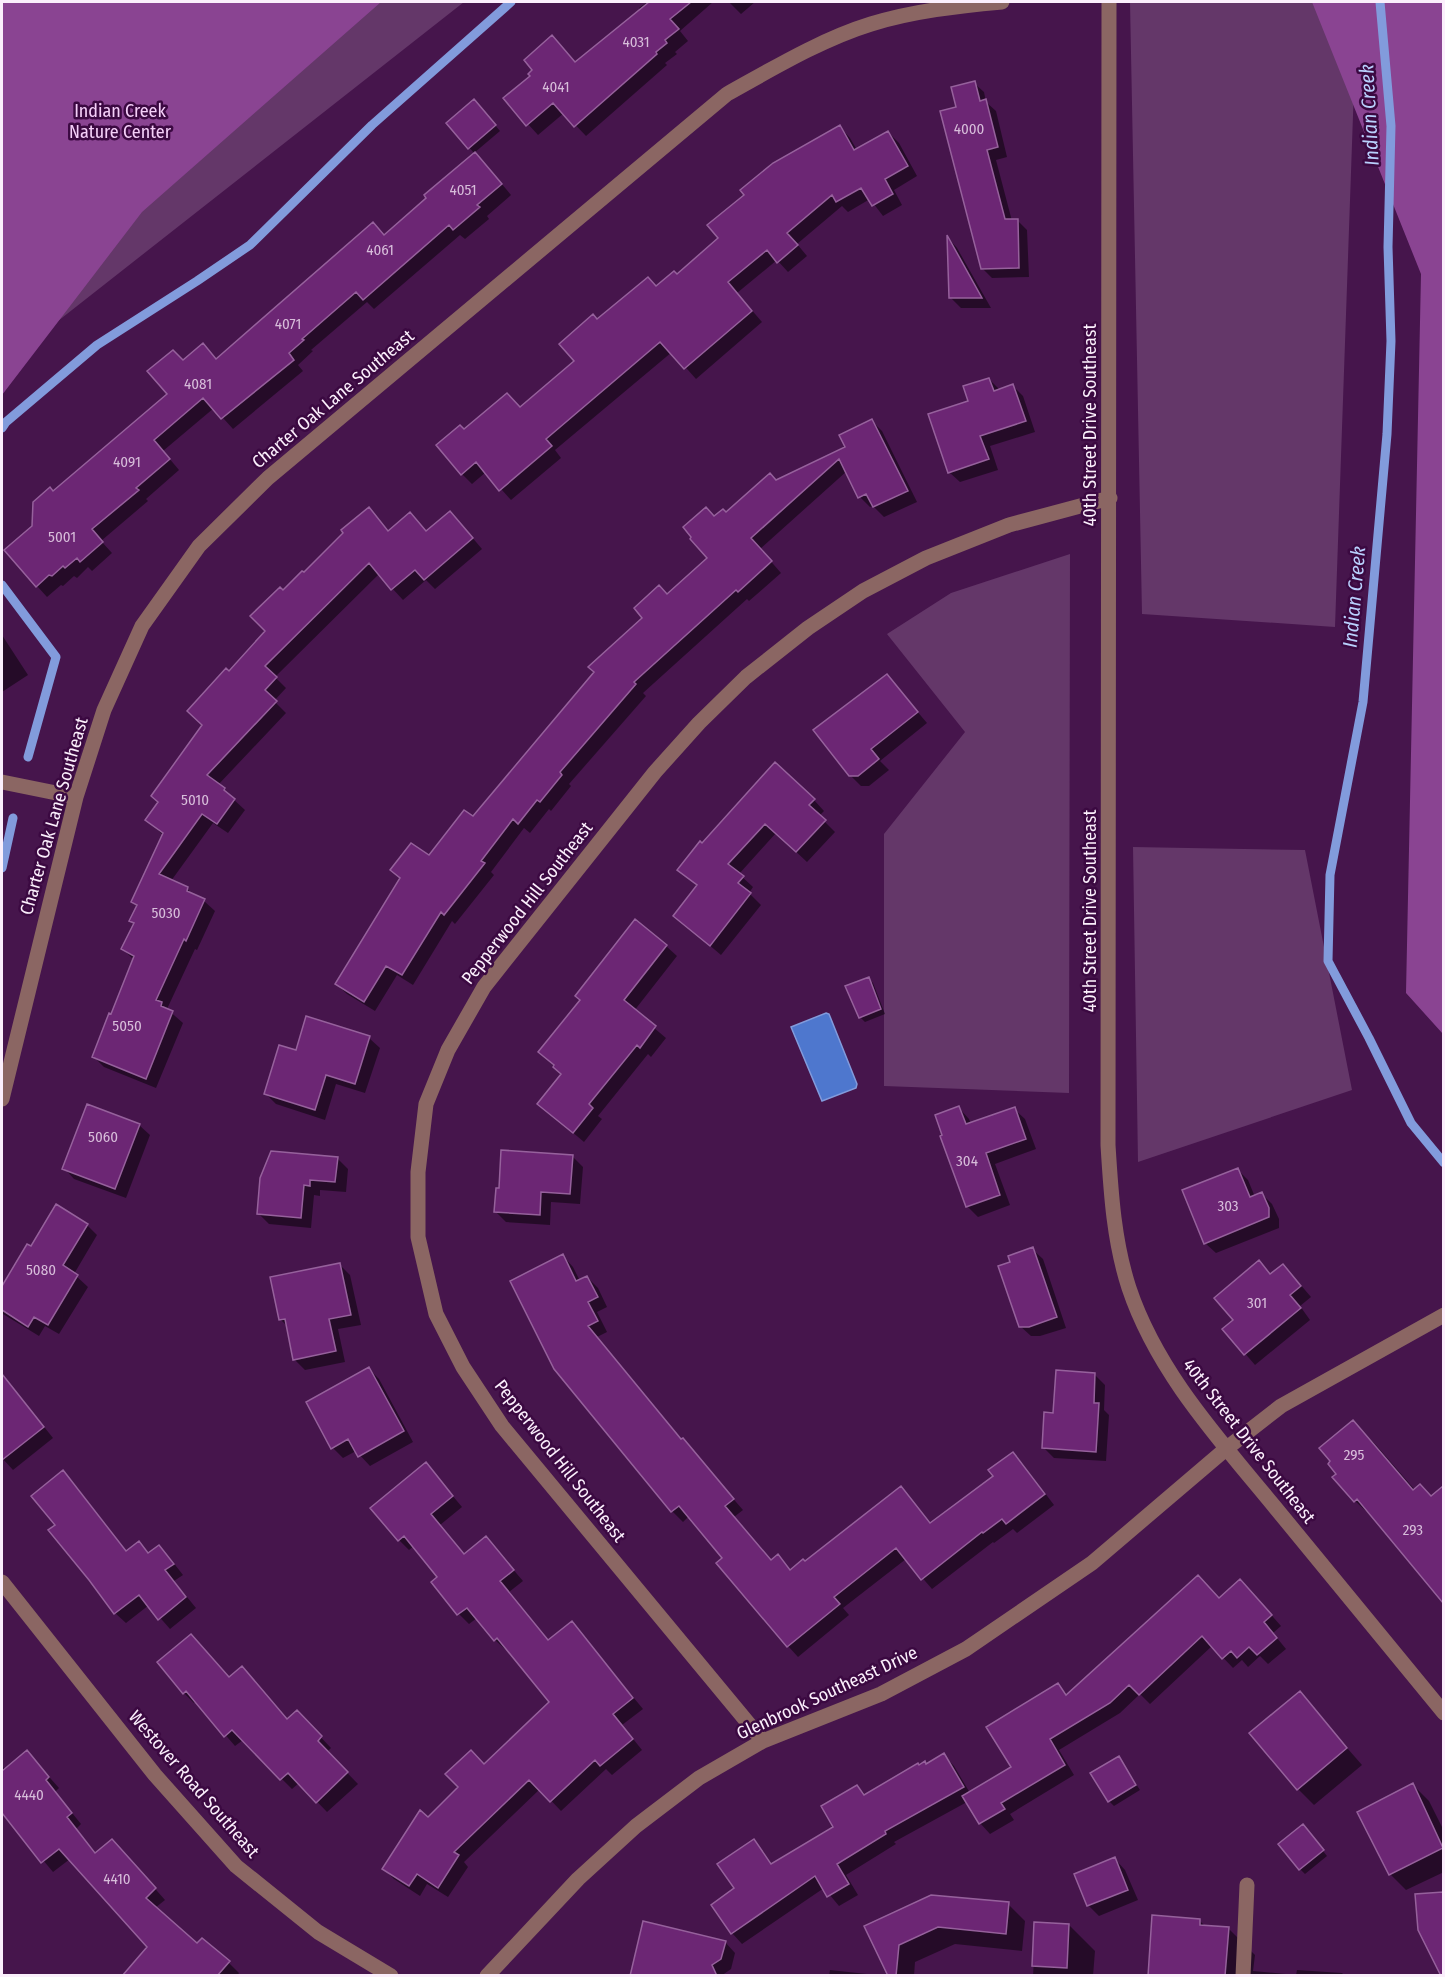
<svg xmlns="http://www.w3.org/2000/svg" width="1445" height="1977" font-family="'Fira Sans Condensed',sans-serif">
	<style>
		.green { fill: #643769 }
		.forest { fill: #8a4492 }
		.water { fill: #4e77ce; stroke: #829bdc; stroke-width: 1.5 }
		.shadow { fill: #0007 }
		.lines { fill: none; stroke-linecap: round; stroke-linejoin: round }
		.stream { stroke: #829bdc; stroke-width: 9 }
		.building { fill: #6c2674; stroke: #96619c; stroke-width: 1.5 }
		.minor { stroke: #8b6663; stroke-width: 15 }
		.labels { text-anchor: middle; stroke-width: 5; stroke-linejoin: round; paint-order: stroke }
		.number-label { font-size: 15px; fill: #d7bdda }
		.park-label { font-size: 18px; fill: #f5d0f9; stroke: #3b0941 }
		.street-label { font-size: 18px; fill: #fbeffc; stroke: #3b0941 }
		.water-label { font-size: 20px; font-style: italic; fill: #b9d0fd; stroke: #3b0941 }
	</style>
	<rect width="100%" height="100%" fill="#46154c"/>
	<path class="green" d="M2 2H464L2 365Z
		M1130 2H1357L1335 627 1142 614Z
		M1070 554 1069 1093 884 1086V834L965 732 887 634 951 593Z
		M1133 847 1305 850 1352 1090 1138 1162Z"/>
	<path class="forest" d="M2 2H381L142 212 2 395Z
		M1312 2H1443V1034L1406 993 1421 274Z"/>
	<path class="water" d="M826 1013 829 1014 857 1084 856 1088 822 1101 791 1027Z"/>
	<path class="shadow" d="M647 2H713L680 31 688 41 675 52 677 54 665 63 667 65 586 136 564 113 538 135 505 99 576 63 641 10 639 8Z
		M729 2H755L741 14Z
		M974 83 984 92 986 102 996 111 1007 157 996 160 1012 221H1018L1027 230 1029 277 992 278 982 268 958 108Z
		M479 106 500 131 474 153 448 123Z
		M840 127 850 138 857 150 888 132 899 143 917 176 894 190 902 205 883 216 870 199 848 212 842 206 797 244 807 256 788 272 777 260 737 293 762 322 696 379 672 352 555 450 561 458 511 500 486 472 472 484 462 474 464 431 520 409 576 361 597 321 677 276Z
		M485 164 511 195 487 216 489 219 465 239 460 235 374 309 367 302 311 350 313 351 298 365 303 371 233 429 214 408 163 451 179 470 146 499 148 501 101 541 112 553 92 571 88 567 77 578 74 576 63 586 61 585 47 597 37 586 33 527 53 492 169 394 183 362 203 345 217 360Z
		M949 239 957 248 991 308H961L950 297Z
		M989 379 1000 390 1013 386 1023 396 1035 432 990 446 998 470 960 482 949 472 969 402Z
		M872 421 882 431 917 502 884 517 873 506 870 507 860 497 847 471 760 549 781 573 749 601 747 599 643 693 646 696 569 784 571 786 551 811 549 809 530 833 524 828 491 872 494 875 455 924 452 921 413 985 397 975 375 1011 347 994 336 984 429 856 473 819 667 596 709 558 715 518 726 513 777 482 847 447Z
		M379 520 389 532H427L460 523 482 549 435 589 426 580 403 600 379 574 275 677 286 688 274 701 286 713 218 785 245 810 228 833 213 823 171 881 187 889 195 896 204 901 215 911 197 950 195 949 167 1009 183 1023 156 1088 104 1067 93 1056 112 1016 134 960 123 949 135 924 131 920 138 906 133 901 163 835 147 820 159 802 204 725 229 673 267 631 283 592Z
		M2 635 28 675 2 692Z
		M887 676 927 723 880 761 889 770 869 786H861L850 775Z
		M814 800 824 811 819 816 835 832 807 862 776 833 739 874 753 887 749 893 761 905 721 955 675 916 698 887 679 869 702 845Z
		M666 946 677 956 634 1011 666 1038 651 1057 648 1054 598 1116 602 1119 584 1142 539 1104 562 1074 540 1052Z
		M868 978 873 983 885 1014 865 1022 860 1017Z
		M369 1038 380 1048 365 1093 336 1084 325 1120 276 1104 265 1093 297 1052Z
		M959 1108 969 1119 971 1124 1014 1109 1025 1119 1036 1149 995 1164 1010 1205 978 1217 967 1206Z
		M139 1125 150 1135 126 1198 74 1179 64 1168Z
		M572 1156 583 1167 580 1204 551 1202 550 1225 506 1222 496 1212Z
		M337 1158 348 1169 346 1192 320 1190V1196L314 1195 311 1228 269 1224 259 1214Z
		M1237 1169 1248 1180 1255 1197 1262 1194 1272 1204 1279 1219V1228L1216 1253 1205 1243Z
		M87 1225 97 1235 74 1274 88 1287 59 1334 45 1326 39 1336 3 1314 2 1313V1289L28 1246 31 1248Z
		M1032 1249 1043 1259 1066 1328 1040 1336H1031L1020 1326 1012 1263Z
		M563 1256 573 1267 580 1281 587 1277 598 1288 607 1307 597 1312 607 1332 597 1337 682 1440 743 1510 734 1517 771 1561 778 1556 791 1571 805 1563 901 1488 932 1524 995 1477 1013 1454 1023 1464 1054 1505 1017 1533 1013 1529 994 1543 993 1542 932 1589 906 1559 843 1608 849 1615 798 1657 788 1646 724 1558 689 1516 683 1522 672 1511 555 1368Z
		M1259 1262 1271 1275 1283 1266 1293 1276 1311 1297 1300 1306 1310 1320 1255 1365 1224 1329 1235 1321Z
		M339 1264 350 1275 361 1325 338 1329 345 1362 305 1370 295 1360 288 1327 280 1319Z
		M369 1369 379 1379 413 1442 370 1466 356 1451 343 1458 333 1448Z
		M2 1374 53 1438 13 1470 2 1458Z
		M1095 1375 1105 1385 1104 1410 1109 1415 1106 1461 1054 1458 1043 1447 1055 1415Z
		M1353 1422 1376 1445 1415 1490 1432 1497 1443 1488 1444 1600 1380 1524 1355 1501 1338 1474Z
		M426 1464 462 1507 440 1525 465 1555 486 1538 523 1581 509 1592 549 1641 572 1623 643 1709 622 1725 642 1750 612 1775 606 1769 561 1811 540 1789 464 1862 468 1867 448 1897 427 1884 420 1896 394 1879 384 1869 428 1819 551 1702 507 1648 506 1650 495 1640 477 1618 469 1624 459 1614 433 1582 439 1577 414 1546 409 1550 399 1540Z
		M63 1472 73 1482 127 1552 139 1543 149 1554 159 1547 169 1557 183 1575 174 1581 196 1608 170 1629 149 1605 126 1623 115 1613 57 1525Z
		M1250 1591 1281 1626 1273 1633 1286 1649 1268 1664 1260 1656 1248 1667 1242 1660 1233 1668 1212 1646 1150 1704 1140 1694 1120 1713 1059 1750 1074 1775 1010 1814 1014 1820 990 1834 980 1823 967 1802 894 1842 896 1844 846 1875 858 1895 839 1906 824 1888 742 1944 732 1933 737 1889 754 1841 773 1865 835 1827 857 1786 866 1795 944 1755 954 1766 970 1793 1013 1767 1058 1685 1068 1695 1219 1600Z
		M159 1662 230 1679 288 1721 297 1712 331 1748 327 1752 358 1784 327 1812 299 1783 292 1789 243 1740 235 1746 196 1701 194 1703 184 1693Z
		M1299 1693 1362 1765 1314 1805 1298 1789Z
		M27 1752 59 1788 55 1792 81 1824 76 1829 97 1854 122 1851 165 1900 155 1908 198 1945 229 1963 239 1973 237 1976H126L149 1947 70 1859 53 1872 2 1811V1765L5 1770Z
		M1119 1758 1140 1790 1114 1806 1109 1801Z
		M1413 1785 1429 1801 1444 1831V1872L1406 1890 1390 1874 1359 1813Z
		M1307 1831 1327 1856 1305 1874 1300 1869Z
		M1115 1859 1125 1870 1138 1900 1099 1916 1088 1905Z
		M1444 1894V1976H1441L1417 1896Z
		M1008 1904 1025 1921 1022 1951 955 1944 915 1962 914 1976H890L866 1927Z
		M1199 1920 1206 1927 1229 1929 1255 1955 1253 1971 1296 1975 1297 1970 1342 1973 1345 1976H1149Z
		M1036 1924 1069 1925 1095 1951 1093 1976H1033Z
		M725 1942 735 1953 731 1969 721 1976H632Z
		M830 1970 885 1976H829Z"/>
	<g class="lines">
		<path class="stream" d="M1380 2 1391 126 1388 247 1391 341 1387 434 1363 702 1330 875 1328 961 1369 1038 1411 1123 1444 1163
			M2 428 6 422 97 345 197 281 250 245 372 125 511 2
			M2 585 56 657 28 757
			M2 868 13 818"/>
	</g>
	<path class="building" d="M649 2H691L670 19 679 29 665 40 667 43 656 52 657 54 574 127 553 103 526 126 503 98 530 76 528 74 532 70 524 60 552 35 575 62Z
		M975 81 980 101 986 99 998 147 987 150 1005 219H1018L1019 268 981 269 940 111 956 107 951 87Z
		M474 99 496 125 468 149 446 123Z
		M840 125 854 150 888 131 908 166 885 179 893 194 872 206 861 188 836 202 832 195 787 233 798 245 777 263 767 250 728 282 752 311 684 369 660 342 546 439 552 446 499 491 476 462 461 475 436 445 460 425 464 429 507 393 520 407 574 361 559 344 593 314 597 319 648 277 656 286 674 271 677 274 718 238 707 225 744 195 740 190 773 163Z
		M475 152 502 184 477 205 480 207 453 230 449 225 363 300 356 292 302 339 304 340 289 353 294 360 221 419 203 398 154 440 170 459 136 488 139 490 92 529 103 542 80 562 77 558 65 568 63 566 52 576 49 575 36 587 4 550 32 526 33 502 50 487 53 491 167 394 147 371 173 350 183 360 203 343 216 359 373 222 384 235 426 198 424 195Z
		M947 235 982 298H949Z
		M989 378 994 391 1013 384 1026 421 980 436 989 459 948 473 928 414 968 401 963 386Z
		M872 419 908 491 873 507 866 494 858 498 839 459 751 538 772 561 738 592 736 590 634 682 636 684 560 772 562 775 540 802 537 800 518 824 513 819 481 861 485 863 444 915 441 912 402 975 386 966 364 1002 335 984 400 878 390 870 411 843 429 855 464 810 473 816 594 672 588 667 642 618 634 608 659 585 667 594 707 558 690 539 691 537 683 527 706 507 714 516 723 509 726 512 770 473 776 480 845 447 839 435Z
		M369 507 388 531 410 512 426 531 450 511 473 538 424 580 415 570 391 590 369 563 265 666 277 677 265 690 277 701 207 775 225 788 224 790 235 799 217 824 202 814 159 874 188 887 187 891 205 899 186 941 184 939 156 1000 162 1002 161 1006 173 1011 146 1079 92 1057 109 1013 111 1014 134 956 121 949 134 923 129 921 137 905 131 902 163 833 145 820 158 802 151 796 202 725 187 711 226 668 229 671 265 631 250 616 280 587 283 590 302 571 304 572 343 533 341 530Z
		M887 674 918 712 871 749 879 759 858 776H849L813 730Z
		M775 762 815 799 809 805 826 820 796 852 765 824 728 864 744 876 738 883 751 893 710 946 673 916 697 885 677 870 700 841 702 843Z
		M635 919 667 945 624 1000 656 1026 640 1048 637 1045 589 1104 593 1108 573 1133 537 1104 561 1074 553 1067 554 1065 538 1052 580 1000 575 996Z
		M869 977 881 1009 859 1018 845 986Z
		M306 1016 370 1036 355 1084 326 1075 315 1110 264 1094 279 1045 296 1050Z
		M87 1104 140 1124 115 1189 62 1169Z
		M959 1106 966 1124 1015 1107 1026 1139 986 1153 1000 1195 966 1207 940 1136 942 1135 935 1115Z
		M501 1150 573 1155 570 1194 541 1192 540 1215 494 1212 496 1188H499Z
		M271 1151 338 1157 335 1182 310 1180V1186L304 1185 301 1218 257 1214 260 1178Z
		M1238 1168 1250 1197 1262 1192 1269 1208V1217L1204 1244 1182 1190Z
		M56 1204 88 1224 63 1265 78 1275 48 1325 34 1317 28 1327 2 1310V1286L27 1244 31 1246Z
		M1033 1247 1057 1317 1029 1327H1019L998 1266 1010 1262 1008 1256Z
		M563 1254 576 1281 587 1276 598 1297 588 1302 598 1321 588 1326 681 1439 683 1438 734 1499 725 1506 771 1560 778 1554 790 1570 803 1559 805 1561 901 1486 930 1523 993 1476 988 1470 1013 1452 1045 1494 1006 1524 1002 1519 983 1533 982 1532 921 1580 896 1548 834 1597 840 1604 787 1647 716 1563 722 1558 679 1506 671 1512 554 1369 510 1281Z
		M1259 1260 1270 1274 1283 1264 1301 1286 1290 1295 1301 1308 1244 1355 1222 1329 1233 1320 1214 1298Z
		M340 1263 351 1315 329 1319 336 1351 293 1360 285 1319 279 1320 270 1277Z
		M369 1367 404 1431 358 1457 348 1439 331 1449 306 1402Z
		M1056 1370 1095 1373 1094 1403H1099L1096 1452 1042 1448 1044 1412 1053 1413Z
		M2 1374 44 1427 2 1460Z
		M1353 1420 1413 1490 1420 1484 1431 1496 1443 1486V1603L1357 1499 1354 1502 1332 1477 1336 1474 1328 1464 1330 1461 1319 1448Z
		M426 1462 453 1496 431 1514 464 1554 486 1536 514 1570 500 1581 548 1640 572 1621 633 1698 613 1714 633 1739 600 1766 595 1760 550 1802 529 1780 454 1852 459 1855 438 1888 417 1874 409 1886 382 1869 420 1810 428 1817 458 1787 445 1774 471 1750 484 1764 549 1702 497 1638 494 1641 467 1608 457 1615 431 1582 437 1577 404 1536 398 1541 370 1508Z
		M63 1470 126 1551 139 1541 148 1553 159 1545 174 1564 165 1570 186 1597 158 1620 139 1595 114 1614 89 1580 48 1530 55 1525 31 1496Z
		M1198 1575 1219 1598 1240 1579 1272 1615 1264 1622 1277 1638 1257 1655 1249 1647 1237 1658 1231 1651 1222 1659 1202 1636 1139 1695 1129 1685 1110 1703 1050 1739 1065 1765 1001 1803 1005 1809 979 1824 962 1796 1011 1767 986 1727 1058 1683 1066 1695Z
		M191 1634 229 1677 242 1666 287 1719 297 1710 322 1736 318 1741 348 1772 316 1803 288 1773 280 1780 232 1730 224 1737 186 1691 183 1694 157 1662Z
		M1300 1691 1347 1748 1297 1790 1249 1733Z
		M27 1750 49 1777 46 1780 72 1813 67 1817 95 1853 112 1839 156 1888 146 1898 197 1943 202 1938 230 1961 217 1976H122L147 1947 59 1849 41 1863 2 1813V1771Z
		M944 1753 964 1787 885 1831 886 1834 837 1864 849 1884 827 1897 815 1876 731 1934 711 1905 734 1888 717 1864 754 1839 771 1864 833 1827 821 1806 857 1785 864 1795 918 1763 919 1765 925 1761 926 1764Z
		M1119 1756 1136 1785 1108 1802 1090 1773Z
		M1413 1783 1443 1848 1389 1875 1357 1812Z
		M1303 1824 1324 1850 1299 1870 1278 1844Z
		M1115 1857 1128 1890 1087 1906 1074 1874Z
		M1443 1892V1976H1441L1418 1930 1415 1894Z
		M931 1895 1009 1902 1006 1934 938 1927 899 1945 896 1976H888L864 1926Z
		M1152 1915 1200 1919V1925L1229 1927 1225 1976H1148Z
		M643 1921 726 1941 721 1959 712 1965 717 1976H630Z
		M1034 1922 1069 1924 1067 1968 1032 1966Z"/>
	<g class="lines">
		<path class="minor" d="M1109 2 1108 1145C1111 1194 1114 1242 1129 1288 1157 1372 1219 1439 1274 1506 1331 1575 1387 1644 1444 1713
			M2 782 76 797
			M2 1099 76 797 104 710 142 626 199 546 268 478 727 94C772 69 822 39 871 24 913 11 958 6 1002 2
			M2 1582 155 1775 236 1866 318 1932 391 1976
			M763 1741 502 1426 463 1367 436 1314 418 1237V1172L426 1104 448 1050 484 987 655 772 699 723 746 677 808 628 863 591 926 558 1009 525 1110 498
			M487 1976 578 1879 636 1826 699 1778 763 1741 881 1694 966 1649 1092 1563 1227 1448 1281 1406 1444 1315
			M1243 1976 1247 1885"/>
	</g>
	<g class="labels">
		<g class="number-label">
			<text x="636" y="47">4031</text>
			<text x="556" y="92">4041</text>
			<text x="969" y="134">4000</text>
			<text x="463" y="195">4051</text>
			<text x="380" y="255">4061</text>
			<text x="288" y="329">4071</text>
			<text x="198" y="389">4081</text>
			<text x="127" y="467">4091</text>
			<text x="62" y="542">5001</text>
			<text x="195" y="805">5010</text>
			<text x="166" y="918">5030</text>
			<text x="127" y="1031">5050</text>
			<text x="103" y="1142">5060</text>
			<text x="967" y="1166">304</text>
			<text x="1228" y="1211">303</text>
			<text x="41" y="1275">5080</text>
			<text x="1257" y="1308">301</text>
			<text x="1354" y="1460">295</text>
			<text x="1413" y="1535">293</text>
			<text x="29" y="1800">4440</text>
			<text x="117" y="1884">4410</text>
		</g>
		<g class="park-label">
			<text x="120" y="117">Indian Creek<tspan x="120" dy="21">Nature Center</tspan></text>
		</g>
		<g class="street-label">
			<text transform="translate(333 399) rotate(-40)" y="6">Charter Oak Lane Southeast</text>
			<text transform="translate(1090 425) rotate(-90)" y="6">40th Street Drive Southeast</text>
			<text transform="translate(54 816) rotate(-74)" y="6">Charter Oak Lane Southeast</text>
			<text transform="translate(527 903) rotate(-52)" y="6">Pepperwood Hill Southeast</text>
			<text transform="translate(1090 911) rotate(-90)" y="6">40th Street Drive Southeast</text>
			<text transform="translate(1249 1441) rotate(52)" y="6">40th Street Drive Southeast</text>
			<text transform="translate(560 1461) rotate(52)" y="6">Pepperwood Hill Southeast</text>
			<text transform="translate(827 1693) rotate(-25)" y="6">Glenbrook Southeast Drive</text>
			<text transform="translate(194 1784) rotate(49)" y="6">Westover Road Southeast</text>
		</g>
		<g class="water-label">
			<text transform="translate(1369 115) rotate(-93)" y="7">Indian Creek</text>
			<text transform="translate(1354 597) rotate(-85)" y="7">Indian Creek</text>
		</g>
	</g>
	<rect width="1445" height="1977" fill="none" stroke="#fbeffc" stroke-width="6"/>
</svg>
